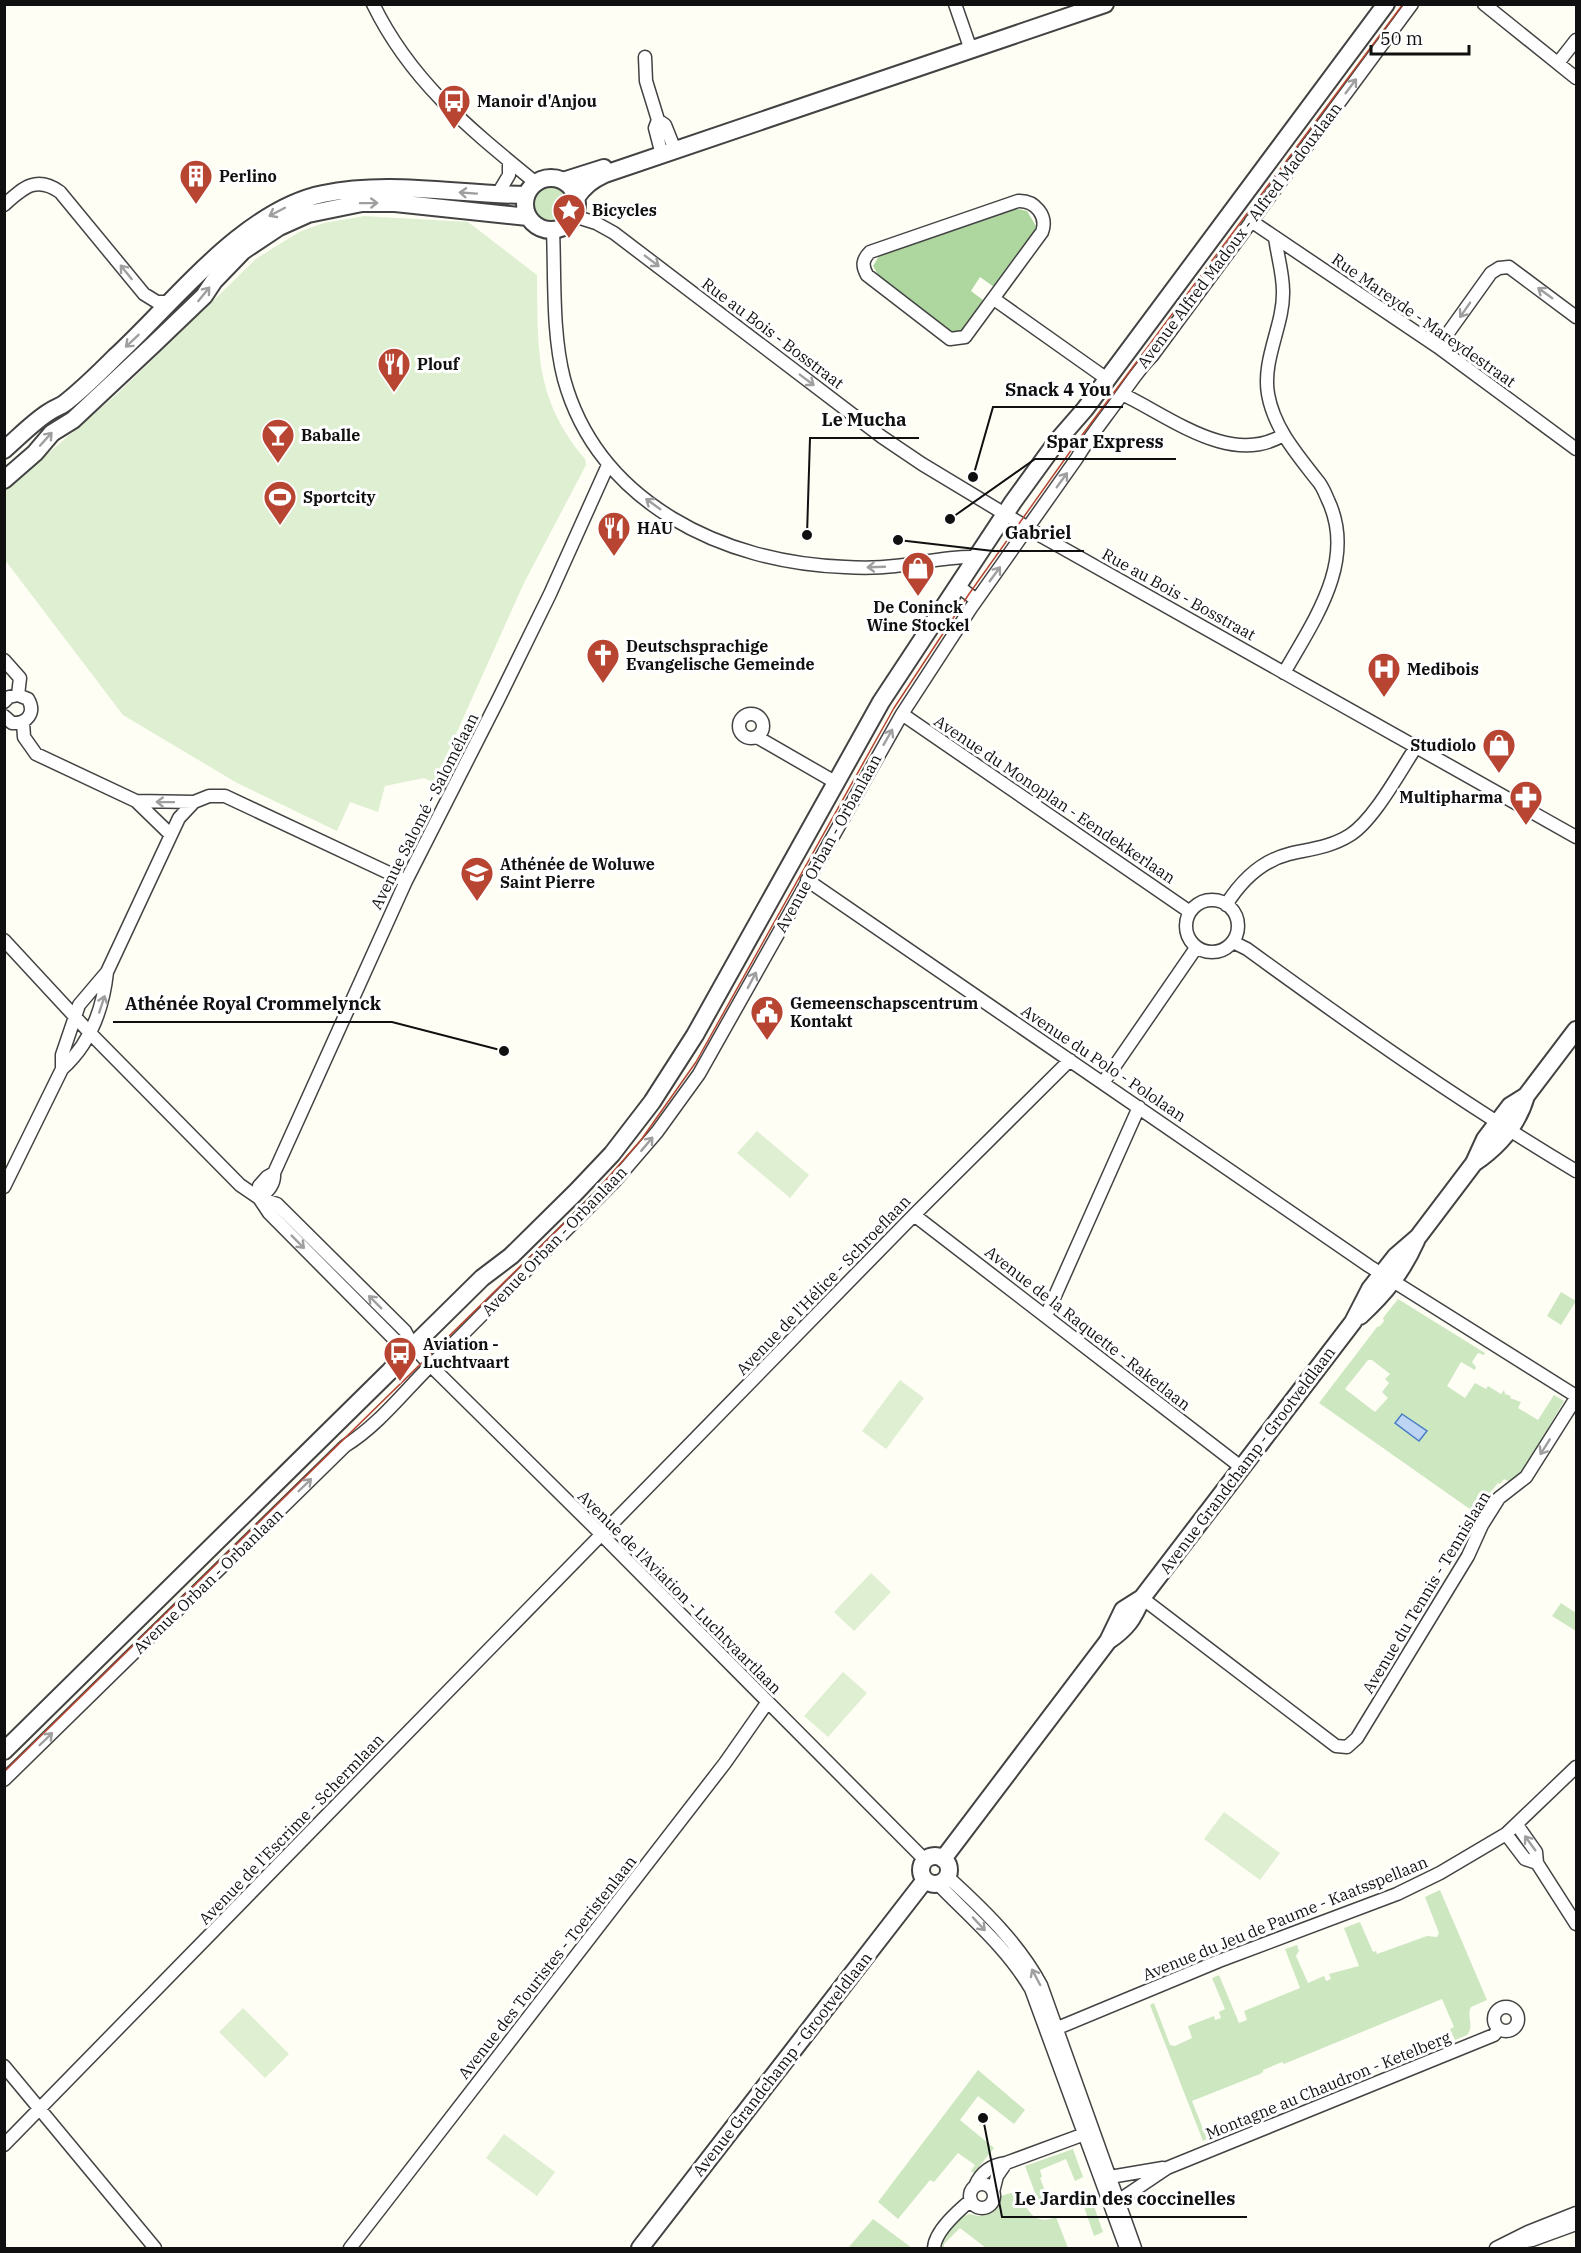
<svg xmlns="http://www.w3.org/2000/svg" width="1581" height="2253" font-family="'IBM Plex Serif',serif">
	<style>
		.green { fill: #cde7c0; fill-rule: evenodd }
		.forest { fill: #aed7a0 }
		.pitch { fill: #dfefd1 }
		.water { fill: #bdd4f2; stroke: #497cc4; stroke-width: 1.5 }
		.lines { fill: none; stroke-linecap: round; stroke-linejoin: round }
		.minor-casing { stroke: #434343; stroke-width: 15 }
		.tertiary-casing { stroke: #434343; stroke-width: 20 }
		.minor { stroke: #fff; stroke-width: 12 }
		.tertiary { stroke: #fff; stroke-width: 16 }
		.tram { stroke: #b74532; stroke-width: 1.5 }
		.oneway { stroke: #9f9f9f }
		.labels { text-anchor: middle; stroke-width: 6; stroke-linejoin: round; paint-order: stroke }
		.poi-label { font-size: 16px; font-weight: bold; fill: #101010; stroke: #fff; text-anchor: start }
		.street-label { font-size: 16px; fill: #101010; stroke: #fff }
		.leader { fill: none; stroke: #101010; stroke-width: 2 }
		.callout-dot { fill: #101010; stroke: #fff; stroke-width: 2 }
		.callout-label { font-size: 18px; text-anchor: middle; font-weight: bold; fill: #101010; stroke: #fff; stroke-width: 6; stroke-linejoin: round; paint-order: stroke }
	</style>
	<rect width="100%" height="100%" fill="#fefef5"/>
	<path class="green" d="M532 204a19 19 0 1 1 38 0a19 19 0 1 1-38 0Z
		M1561 1292 1576 1301 1561 1325 1547 1316Z
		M1398 1299 1485 1353 1484 1355 1478 1353 1472 1362 1476 1367 1475 1370 1461 1362 1447 1386 1465 1398 1475 1383 1486 1389 1488 1386 1501 1394 1504 1390 1505 1394 1511 1396 1510 1398 1521 1402 1518 1408 1538 1420 1554 1395 1564 1401 1524 1469 1510 1482 1504 1479 1500 1484 1498 1483 1474 1512 1319 1403 1377 1327 1380 1326 1384 1321 1383 1318ZM1368 1360H1372L1390 1374 1385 1379 1389 1383 1382 1392 1388 1398 1375 1412 1345 1389Z
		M1561 1603 1576 1613V1631L1552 1616Z
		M1440 1890 1487 2000 1471 2007C1466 2017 1475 2025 1467 2035L1455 2040 1450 2029 1454 2027 1442 1999 1284 2064 1282 2062 1263 2070V2072L1260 2074 1192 2101 1207 2139 1203 2141 1150 2005 1154 2003 1170 2045 1175 2046 1192 2038 1188 2026 1214 2016 1215 2020 1221 2018 1219 2012 1225 2009 1212 1978 1219 1975 1239 2023 1247 2020 1244 2011 1300 1988 1285 1949 1297 1945 1299 1951 1296 1956 1308 1983 1324 1976 1326 1981 1331 1979 1329 1974 1359 1966 1344 1928 1360 1922 1373 1952 1376 1951 1377 1954 1427 1936 1437 1937 1439 1933 1425 1897Z
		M978 2070 1025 2110 1014 2124 978 2096 960 2120 994 2148 974 2173 971 2171 975 2165 958 2153 934 2182 930 2180 898 2219 878 2202Z
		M1073 2149 1083 2177 1075 2181 1066 2159 1040 2170 1042 2177 1040 2178 1045 2191 1041 2193 1046 2207 1040 2206 1025 2166Z
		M1014 2192 1017 2198 1022 2197C1028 2214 1037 2225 1056 2217L1068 2248H986L960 2228 944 2244V2248H941L943 2237 959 2218 969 2214 979 2216 992 2213 998 2207 1001 2196Z
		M1089 2192 1103 2232 1094 2236 1080 2195Z
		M873 2219 912 2248H848Z"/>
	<path class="forest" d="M1018 209 1027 211 1036 226 1035 230 994 287 980 277 971 291 983 300 961 333 951 331 880 278 873 266 879 256Z"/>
	<path class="pitch" d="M364 216 468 222 537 275C538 349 534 398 585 459L586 465 524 583 434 783 424 778 385 786 378 812 350 802 337 831 237 783 123 715 5 560 4 491 116 395 257 258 301 231 324 223Z
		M757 1131 809 1175 790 1198 737 1153Z
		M900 1380 924 1398 886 1449 862 1431Z
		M871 1573 891 1592 854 1631 834 1612Z
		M843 1672 867 1693 828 1737 804 1716Z
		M1224 1812 1280 1853 1260 1880 1204 1839Z
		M243 2008 289 2054 265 2078 219 2032Z
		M504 2134 555 2172 537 2196 486 2158Z"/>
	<path class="water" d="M1402 1414 1427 1431 1419 1441 1395 1423Z"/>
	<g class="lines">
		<defs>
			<path id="minor" d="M373 4C411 82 470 129 536 183
				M955 4 971 50
				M1484 4 1576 78
				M645 57 646 81 658 120
				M1558 63 1576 40
				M662 155 655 128 658 120 665 125 675 150
				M497 195 509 175V161
				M1018 201C1035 200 1048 216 1042 232L965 337 950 339 867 275C862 266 862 260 870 252Z
				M4 205C23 188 36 175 60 192L144 294 157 302H172
				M574 216 596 223 614 233 882 437 922 464 1043 537 1576 837
				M1251 221 1438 347 1576 449
				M553 230C555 277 552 333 564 379 598 503 724 563 845 567 861 568 878 568 895 566 922 563 948 556 975 557
				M1275 237C1277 254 1283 273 1283 291 1284 325 1262 359 1268 394 1274 428 1296 453 1317 480 1322 485 1325 493 1328 500 1357 561 1314 620 1284 673
				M994 299 1107 379
				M1438 347 1491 273 1499 268 1509 267 1576 317
				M1122 394C1169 416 1231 467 1283 435
				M957 585 976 600
				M4 660 20 678 18 695
				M4 702 9 697 18 695 28 699C36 713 27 724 12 723L4 716
				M739 726a12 12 0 1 1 24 0a12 12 0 1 1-24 0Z
				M902 714 1190 912
				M23 722 24 737 36 754 136 801 171 835
				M757 737 835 782
				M136 801 194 802 209 796H225L406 881
				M807 880 1369 1266 1576 1396
				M1186 926a26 26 0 1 1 52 0a26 26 0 1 1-52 0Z
				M1226 905C1241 881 1261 861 1289 854 1311 849 1331 847 1350 835 1374 820 1400 771 1416 747
				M4 940 90 1033 240 1185 259 1198 277 1204 405 1331 413 1346 429 1364 593 1526 925 1860
				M1233 942 1247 949C1354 1027 1462 1103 1576 1171
				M62 1069V1055L79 1005 107 972 171 835 179 818 194 802
				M1103 1083 1196 948
				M4 1187 62 1069C90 1044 103 1009 107 972
				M259 1198C268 1192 275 1185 274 1173L406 881 498 700 550 594 608 465
				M259 1198 269 1213 395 1340 413 1346
				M259 1198V1186L267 1177 274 1173
				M914 1215 1241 1467
				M1046 1316 1139 1107
				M1142 1598 1336 1746 1347 1747 1357 1738 1468 1556 1482 1525 1499 1498 1526 1477 1576 1398
				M4 1780 345 1446C385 1421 413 1379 449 1348L614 1182 657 1132 699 1074 902 714 971 608 1077 458C1090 436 1106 417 1120 397 1131 382 1139 369 1152 356L1412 4
				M1517 1825 1536 1852 1537 1863 1576 1924
				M1506 1834 1525 1859 1537 1863
				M948 1872 950 1879C984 1910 1019 1944 1041 1985L1135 2248
				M937 1883C970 1917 1007 1948 1031 1989L1126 2248
				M1494 2019a12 12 0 1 1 24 0a12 12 0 1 1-24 0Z
				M1048 2032 1219 1961 1397 1894 1440 1873 1506 1834 1576 1767
				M4 2066 155 2248
				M4 2145 914 1215 1070 1060
				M1105 2183 1110 2177 1163 2168
				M970 2196a12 12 0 1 1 24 0a12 12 0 1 1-24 0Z
				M975 2186C981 2172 991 2165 1006 2163L1090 2132
				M993 2192 997 2176 1006 2163
				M1108 2198 1118 2201 1167 2168 1494 2035 1499 2029
				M1516 2243 1532 2240 1576 2224
				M350 2248 725 1763 767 1703
				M934 2248C935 2231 958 2211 971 2200
				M1496 2248 1528 2232 1576 2213"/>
			<path id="tertiary" d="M525 204a26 26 0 1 1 52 0a26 26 0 1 1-52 0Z
				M563 181 604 168
				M576 198C584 186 592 180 605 174L1105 4
				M4 450C19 437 33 422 49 412 54 408 60 407 65 403 83 389 99 373 115 357 173 304 243 210 323 194 390 180 459 195 526 195
				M4 480 35 453 52 433 73 420 154 344 204 296 214 281 243 251 279 227 308 214 362 203H395L528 217
				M1474 1163C1499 1146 1518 1124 1526 1096
				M1360 1316C1385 1293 1402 1272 1416 1241
				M1108 1641C1127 1628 1133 1619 1142 1598L1353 1322 1370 1289 1396 1256 1418 1237 1474 1163 1485 1139 1510 1106 1526 1096 1576 1030
				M4 1751 389 1372 413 1346 482 1278 511 1256 576 1192 612 1154 652 1102 695 1035 881 702 1013 502 1058 440 1085 409 1386 4
				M921 1870a14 14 0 1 1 28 0a14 14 0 1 1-28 0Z
				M943 1859 1108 1641 1123 1610 1142 1598
				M640 2248 925 1880"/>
		</defs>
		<use href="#minor" class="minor-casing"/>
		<use href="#tertiary" class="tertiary-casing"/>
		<use href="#minor" class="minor"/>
		<use href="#tertiary" class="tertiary"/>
		<path class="tram" d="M4 1772 590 1198 641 1140 696 1062 894 708 969 594 1077 442 1403 4"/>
	</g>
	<defs><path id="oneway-shaft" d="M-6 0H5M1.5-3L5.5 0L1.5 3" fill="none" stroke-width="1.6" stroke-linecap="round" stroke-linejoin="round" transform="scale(1.5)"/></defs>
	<g class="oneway">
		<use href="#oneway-shaft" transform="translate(1351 86) rotate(-53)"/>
		<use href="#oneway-shaft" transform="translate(468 193) rotate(-176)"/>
		<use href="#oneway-shaft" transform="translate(369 203) rotate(-1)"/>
		<use href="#oneway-shaft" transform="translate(277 212) rotate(152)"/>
		<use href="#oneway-shaft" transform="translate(652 261) rotate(37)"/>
		<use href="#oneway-shaft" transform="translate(126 272) rotate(-129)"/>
		<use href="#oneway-shaft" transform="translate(1545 293) rotate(-144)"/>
		<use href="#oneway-shaft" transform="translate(204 294) rotate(-51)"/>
		<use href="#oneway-shaft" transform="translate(1465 310) rotate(125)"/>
		<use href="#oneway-shaft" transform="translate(132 341) rotate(137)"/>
		<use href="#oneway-shaft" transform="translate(807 380) rotate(37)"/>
		<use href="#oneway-shaft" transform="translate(46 439) rotate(-48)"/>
		<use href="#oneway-shaft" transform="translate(1062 480) rotate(-54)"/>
		<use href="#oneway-shaft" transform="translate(653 504) rotate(-144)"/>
		<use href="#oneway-shaft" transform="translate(876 567) rotate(178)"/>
		<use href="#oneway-shaft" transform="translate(995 574) rotate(-54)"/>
		<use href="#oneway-shaft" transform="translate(888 737) rotate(-60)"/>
		<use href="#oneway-shaft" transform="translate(165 802) rotate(-179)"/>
		<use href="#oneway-shaft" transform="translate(752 980) rotate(-62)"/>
		<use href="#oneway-shaft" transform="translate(102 1004) rotate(-72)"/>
		<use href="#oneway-shaft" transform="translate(647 1144) rotate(-50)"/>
		<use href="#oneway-shaft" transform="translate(298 1242) rotate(45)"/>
		<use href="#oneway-shaft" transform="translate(375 1302) rotate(-135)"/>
		<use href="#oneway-shaft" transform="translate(1545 1447) rotate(122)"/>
		<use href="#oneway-shaft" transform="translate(305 1485) rotate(-44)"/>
		<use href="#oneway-shaft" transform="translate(46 1739) rotate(-44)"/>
		<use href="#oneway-shaft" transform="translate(1530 1843) rotate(-126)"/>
		<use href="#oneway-shaft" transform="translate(979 1924) rotate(47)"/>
		<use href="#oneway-shaft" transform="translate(1036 1977) rotate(-118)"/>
	</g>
	<defs>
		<symbol id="bus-pin" viewBox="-11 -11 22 30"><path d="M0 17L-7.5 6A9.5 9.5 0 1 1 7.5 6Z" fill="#b74532" stroke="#fff"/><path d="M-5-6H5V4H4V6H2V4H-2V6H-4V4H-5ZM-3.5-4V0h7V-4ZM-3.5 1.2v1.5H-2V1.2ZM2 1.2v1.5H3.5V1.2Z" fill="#fff"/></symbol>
		<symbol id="building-pin" viewBox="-11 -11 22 30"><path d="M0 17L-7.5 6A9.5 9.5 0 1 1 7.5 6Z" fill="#b74532" stroke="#fff"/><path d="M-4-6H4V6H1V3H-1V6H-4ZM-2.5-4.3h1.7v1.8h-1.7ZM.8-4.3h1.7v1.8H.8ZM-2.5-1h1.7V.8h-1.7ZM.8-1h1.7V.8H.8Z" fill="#fff"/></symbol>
		<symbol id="sight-pin" viewBox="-11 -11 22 30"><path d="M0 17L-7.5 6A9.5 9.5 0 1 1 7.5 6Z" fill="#b74532" stroke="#fff"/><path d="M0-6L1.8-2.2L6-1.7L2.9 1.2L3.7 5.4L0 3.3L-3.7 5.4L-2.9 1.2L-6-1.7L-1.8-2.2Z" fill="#fff"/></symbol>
		<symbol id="restaurant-pin" viewBox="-11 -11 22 30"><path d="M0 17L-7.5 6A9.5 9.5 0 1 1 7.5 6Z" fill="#b74532" stroke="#fff"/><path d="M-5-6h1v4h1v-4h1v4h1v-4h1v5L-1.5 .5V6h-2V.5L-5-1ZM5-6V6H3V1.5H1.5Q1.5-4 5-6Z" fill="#fff"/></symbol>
		<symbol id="bar-pin" viewBox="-11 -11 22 30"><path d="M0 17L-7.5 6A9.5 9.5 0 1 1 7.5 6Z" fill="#b74532" stroke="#fff"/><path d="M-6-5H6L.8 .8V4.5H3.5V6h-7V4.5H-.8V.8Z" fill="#fff"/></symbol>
		<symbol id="stadium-pin" viewBox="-11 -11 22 30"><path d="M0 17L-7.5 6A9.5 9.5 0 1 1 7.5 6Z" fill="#b74532" stroke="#fff"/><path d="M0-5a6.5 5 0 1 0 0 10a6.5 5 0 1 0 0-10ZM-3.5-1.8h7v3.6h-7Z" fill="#fff"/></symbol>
		<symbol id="shop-pin" viewBox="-11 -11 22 30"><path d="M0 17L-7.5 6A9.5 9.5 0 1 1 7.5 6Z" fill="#b74532" stroke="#fff"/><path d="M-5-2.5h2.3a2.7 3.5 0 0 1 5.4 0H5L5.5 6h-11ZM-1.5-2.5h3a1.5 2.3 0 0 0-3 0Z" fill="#fff"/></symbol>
		<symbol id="church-pin" viewBox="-11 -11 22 30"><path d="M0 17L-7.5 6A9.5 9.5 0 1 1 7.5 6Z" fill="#b74532" stroke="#fff"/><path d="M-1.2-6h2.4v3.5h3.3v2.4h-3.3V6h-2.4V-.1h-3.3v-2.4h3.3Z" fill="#fff"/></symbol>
		<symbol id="hospital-pin" viewBox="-11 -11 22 30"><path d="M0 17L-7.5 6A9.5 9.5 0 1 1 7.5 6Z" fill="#b74532" stroke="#fff"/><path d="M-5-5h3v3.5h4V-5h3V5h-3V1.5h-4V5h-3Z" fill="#fff"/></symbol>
		<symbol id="pharmacy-pin" viewBox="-11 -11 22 30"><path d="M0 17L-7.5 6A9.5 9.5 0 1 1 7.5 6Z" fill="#b74532" stroke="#fff"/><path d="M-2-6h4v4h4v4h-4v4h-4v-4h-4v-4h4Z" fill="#fff"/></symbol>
		<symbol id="school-pin" viewBox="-11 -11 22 30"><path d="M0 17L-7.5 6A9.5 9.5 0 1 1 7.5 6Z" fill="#b74532" stroke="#fff"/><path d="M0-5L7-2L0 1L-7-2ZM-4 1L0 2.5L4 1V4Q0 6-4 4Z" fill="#fff"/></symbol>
		<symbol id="civic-pin" viewBox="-11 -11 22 30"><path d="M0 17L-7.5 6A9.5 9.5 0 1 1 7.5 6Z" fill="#b74532" stroke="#fff"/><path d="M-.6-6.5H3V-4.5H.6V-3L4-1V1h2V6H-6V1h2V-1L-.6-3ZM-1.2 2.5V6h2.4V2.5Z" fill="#fff"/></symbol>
	</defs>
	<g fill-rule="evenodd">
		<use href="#bus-pin" x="435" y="82" width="38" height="52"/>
		<use href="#building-pin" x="177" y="157" width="38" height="52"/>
		<use href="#sight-pin" x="550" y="191" width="38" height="52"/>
		<use href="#restaurant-pin" x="375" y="345" width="38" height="52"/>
		<use href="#bar-pin" x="259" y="416" width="38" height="52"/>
		<use href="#stadium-pin" x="261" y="478" width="38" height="52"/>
		<use href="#restaurant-pin" x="595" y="509" width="38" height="52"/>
		<use href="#shop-pin" x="899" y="549" width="38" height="52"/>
		<use href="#church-pin" x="584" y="636" width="38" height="52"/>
		<use href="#hospital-pin" x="1365" y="650" width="38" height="52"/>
		<use href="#shop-pin" x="1480" y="726" width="38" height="52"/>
		<use href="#pharmacy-pin" x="1507" y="778" width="38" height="52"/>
		<use href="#school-pin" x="458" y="854" width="38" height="52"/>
		<use href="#civic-pin" x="748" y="993" width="38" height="52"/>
		<use href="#bus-pin" x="381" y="1334" width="38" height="52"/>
	</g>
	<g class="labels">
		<g class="poi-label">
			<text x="477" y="107">Manoir d'Anjou</text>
			<text x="219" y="182">Perlino</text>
			<text x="592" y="216">Bicycles</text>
			<text x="417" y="370">Plouf</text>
			<text x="301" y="441">Baballe</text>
			<text x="303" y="503">Sportcity</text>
			<text x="637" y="534">HAU</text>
			<text x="918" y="613" text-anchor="middle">De Coninck<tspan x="918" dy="18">Wine Stockel</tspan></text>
			<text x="626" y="652">Deutschsprachige<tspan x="626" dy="18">Evangelische Gemeinde</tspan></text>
			<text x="1407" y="675">Medibois</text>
			<text x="1476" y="751" text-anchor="end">Studiolo</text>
			<text x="1503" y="803" text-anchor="end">Multipharma</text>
			<text x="500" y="870">Athénée de Woluwe<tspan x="500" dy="18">Saint Pierre</tspan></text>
			<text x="790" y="1009">Gemeenschapscentrum<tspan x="790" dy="18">Kontakt</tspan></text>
			<text x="423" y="1350">Aviation -<tspan x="423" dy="18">Luchtvaart</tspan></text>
		</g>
		<g class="street-label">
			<text transform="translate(1239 235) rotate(-53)" y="6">Avenue Alfred Madoux - Alfred Madouxlaan</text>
			<text transform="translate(1424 320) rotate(35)" y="6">Rue Mareyde - Mareydestraat</text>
			<text transform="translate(773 333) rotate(37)" y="6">Rue au Bois - Bosstraat</text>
			<text transform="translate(1179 594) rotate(29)" y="6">Rue au Bois - Bosstraat</text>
			<text transform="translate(1055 799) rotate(34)" y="6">Avenue du Monoplan - Eendekkerlaan</text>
			<text transform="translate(424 811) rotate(-63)" y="6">Avenue Salomé - Salomélaan</text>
			<text transform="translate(828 843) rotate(-61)" y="6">Avenue Orban - Orbanlaan</text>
			<text transform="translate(1104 1063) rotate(34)" y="6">Avenue du Polo - Pololaan</text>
			<text transform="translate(554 1241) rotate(-46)" y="6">Avenue Orban - Orbanlaan</text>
			<text transform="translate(823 1285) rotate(-46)" y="6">Avenue de l'Hélice - Schroeflaan</text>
			<text transform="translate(1088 1328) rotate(38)" y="6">Avenue de la Raquette - Raketlaan</text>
			<text transform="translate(1247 1460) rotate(-53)" y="6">Avenue Grandchamp - Grootveldlaan</text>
			<text transform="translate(208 1581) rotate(-44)" y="6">Avenue Orban - Orbanlaan</text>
			<text transform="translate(680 1592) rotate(45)" y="6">Avenue de l'Aviation - Luchtvaartlaan</text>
			<text transform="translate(1426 1592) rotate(-59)" y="6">Avenue du Tennis - Tennislaan</text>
			<text transform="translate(291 1829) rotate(-46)" y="6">Avenue de l'Escrime - Schermlaan</text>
			<text transform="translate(1285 1918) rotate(-22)" y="6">Avenue du Jeu de Paume - Kaatsspellaan</text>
			<text transform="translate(547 1967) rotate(-52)" y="6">Avenue des Touristes - Toeristenlaan</text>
			<text transform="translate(782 2064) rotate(-52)" y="6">Avenue Grandchamp - Grootveldlaan</text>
			<text transform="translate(1328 2085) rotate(-22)" y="6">Montagne au Chaudron - Ketelberg</text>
		</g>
	</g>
	<path class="leader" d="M973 477L993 407H1123M807 535L810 438H919M950 519L1035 459H1176M898 540L993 551H1084M504 1051L392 1022H113M983 2118L1002 2217H1247"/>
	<g class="callout-dot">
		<circle cx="973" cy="477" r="6"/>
		<circle cx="807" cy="535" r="6"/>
		<circle cx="950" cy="519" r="6"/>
		<circle cx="898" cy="540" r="6"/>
		<circle cx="504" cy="1051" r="6"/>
		<circle cx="983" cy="2118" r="6"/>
	</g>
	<g class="callout-label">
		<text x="1058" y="396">Snack 4 You</text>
		<text x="864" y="426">Le Mucha</text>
		<text x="1105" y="448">Spar Express</text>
		<text x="1038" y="539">Gabriel</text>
		<text x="253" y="1010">Athénée Royal Crommelynck</text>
		<text x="1125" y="2205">Le Jardin des coccinelles</text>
	</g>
	<rect width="1581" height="2253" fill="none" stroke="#101010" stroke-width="12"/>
	<path d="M1371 45v9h98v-9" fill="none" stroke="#101010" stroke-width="3"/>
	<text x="1380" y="45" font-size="18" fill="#101010" stroke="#ffffff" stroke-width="4.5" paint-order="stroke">50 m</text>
</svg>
